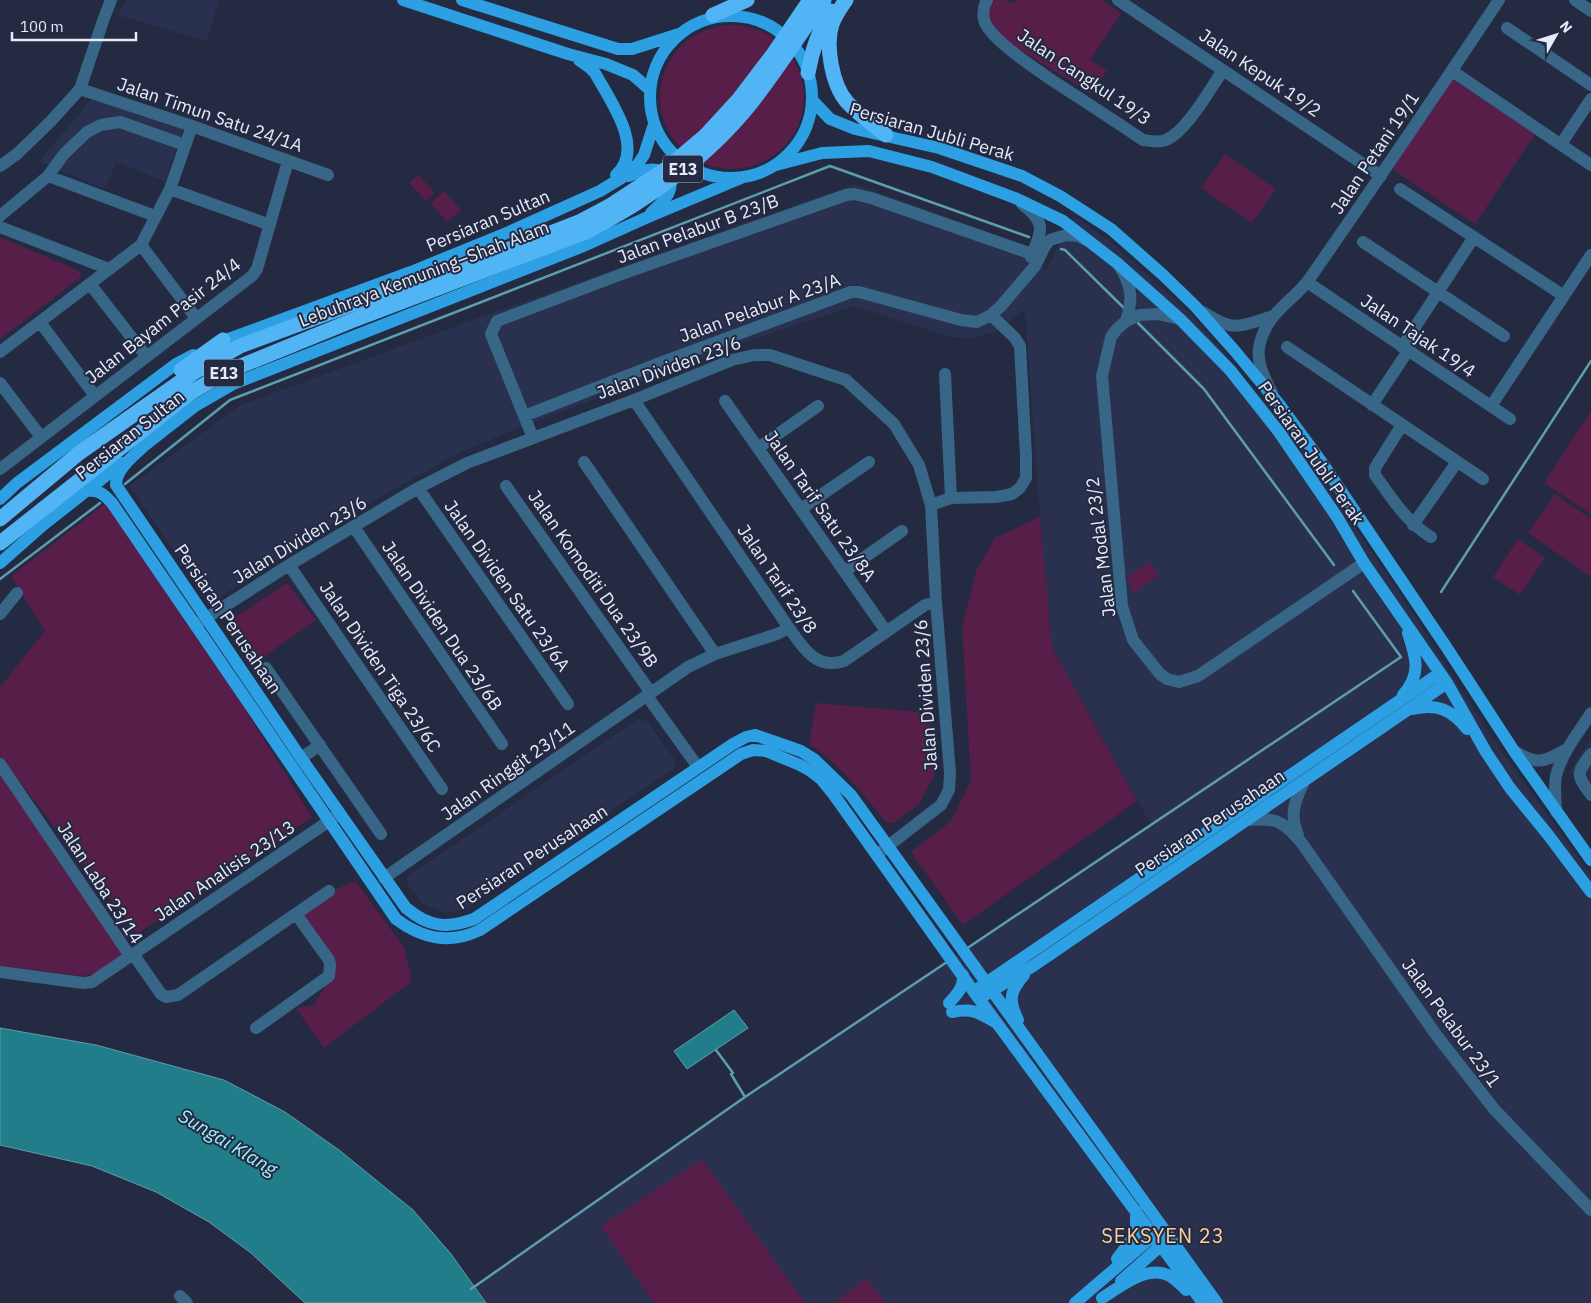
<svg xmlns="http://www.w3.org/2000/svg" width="1591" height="1303" font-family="'IBM Plex Sans',sans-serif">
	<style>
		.built { fill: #2a314f }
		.green { fill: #561e49 }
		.water { fill: #217d8a; stroke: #5c9eac }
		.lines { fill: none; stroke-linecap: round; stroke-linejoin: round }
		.stream { stroke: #5c9eac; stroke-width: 2.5 }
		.minor { stroke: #376687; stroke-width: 12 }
		.major { stroke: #2d9fe3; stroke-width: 12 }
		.highway { stroke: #51b4f5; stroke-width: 15 }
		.labels { text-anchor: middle; stroke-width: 4; stroke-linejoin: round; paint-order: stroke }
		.shield { fill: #242a41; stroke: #acb1c2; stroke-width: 1 }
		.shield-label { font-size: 16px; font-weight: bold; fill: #e6ebfa }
		.street-label { font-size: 18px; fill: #e6ebfa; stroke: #242a41 }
		.water-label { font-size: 19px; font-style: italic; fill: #a0f1fe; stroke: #242a41 }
		.quarter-label { font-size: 20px; letter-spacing: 1px; fill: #f8d19d; stroke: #242a41 }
	</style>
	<rect width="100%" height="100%" fill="#242a41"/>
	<path class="built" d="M127 0H219L207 41 118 15Z
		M93 97 183 128 165 181 116 162 105 189 39 162Z
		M855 184 1037 250 1045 272 1074 216 1109 241 1188 311 1287 428 1401 595 1489 733 1591 875V1303H486L474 1287 745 1097 1151 825 1052 647 1046 600 1025 309 995 332 971 338 950 337 854 306 760 337 518 428 457 454 331 525 211 603 129 486 241 405 478 318Z
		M638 719 648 722 675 760 674 768 466 909 445 913 422 903 407 884V877Z
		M1591 738V800L1570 771Z"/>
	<path class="green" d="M995 0H1006L1011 3 1017 0H1102L1121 14 1090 60 1107 71 1091 94 997 35 987 19 988 8Z
		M660 97a72 72 0 1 1 144 0a72 72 0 1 1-144 0Z
		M1452 79 1535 134 1475 224 1392 169Z
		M1225 154 1276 189 1252 223 1201 188Z
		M419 175 435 193 426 201 409 183Z
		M444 191 461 210 447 222 430 203Z
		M0 237 77 270 80 272 81 277 0 339Z
		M1591 411V514L1544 483Z
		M1555 494 1591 519V577L1528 533Z
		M114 497 312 817 137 934 0 756V687L45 631 11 576Z
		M1040 517 1052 647 1137 801 963 925 911 852 951 821 971 781 962 627 976 571 995 538Z
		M1518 539 1545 558 1520 595 1493 577Z
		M1149 562 1158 576 1133 593 1127 577Z
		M287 583 316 620 254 664 225 624Z
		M816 703 930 713 934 776 919 804 894 823 886 822C862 793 840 764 809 744Z
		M0 773 123 954 97 973 83 976 0 966Z
		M355 881 404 947 412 981 324 1048 296 1008 314 1005 327 983 331 979 302 916 327 893Z
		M702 1159 805 1303H654L601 1226Z
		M866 1278 886 1303H834Z"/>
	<path class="water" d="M734 1010 748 1028 687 1069 674 1051Z
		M0 1028 96 1045 224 1080 285 1112 339 1150 413 1210 451 1254 486 1303H305L251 1253 209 1222 156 1192 92 1166 0 1145Z"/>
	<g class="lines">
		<path class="stream" d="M1061 249 1065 250 1125 309
			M1138 323 1204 389 1334 565
			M125 484 230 400 830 166 1029 237
			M0 579 100 503
			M1441 592 1591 361
			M966 949 1401 657 1353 591
			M716 1050 733 1073 731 1074 745 1097
			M471 1289 745 1097 947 962"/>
		<path class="minor" d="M987 0C982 8 982 20 988 28 1001 46 1032 66 1050 79 1081 99 1112 119 1143 140 1150 141 1159 143 1166 140 1187 131 1210 89 1223 70
			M1118 0 1381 176
			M1575 0 1591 11
			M1507 28 1591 85
			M1452 71 1591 165
			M80 89 192 126 328 175
			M1561 144 1591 99
			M0 166 17 154 51 121 80 89 104 18 111 0
			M48 176 155 216
			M170 189 270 225
			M1400 189 1564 296
			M1022 204C1047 223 1042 231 1031 257
			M0 216 48 176 64 154 87 132 101 125 120 122 185 145
			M0 227 109 269
			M1363 242 1504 336
			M141 245 196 318
			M1120 267C1132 287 1133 299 1126 321
			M1307 282 1510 419
			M90 284 146 356
			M1203 312C1233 332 1238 327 1270 317
			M1180 319 1157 314 1140 315 1126 321 1116 330 1111 337 1102 376 1122 606 1133 640 1160 674 1167 679 1179 682 1198 676 1364 563
			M40 322 95 396
			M1287 347 1483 479
			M1402 347 1474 237
			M0 352 141 245 170 189 192 126
			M945 374 951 498
			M0 383 41 437
			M1272 393C1264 377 1255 360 1260 343 1268 311 1293 302 1310 278 1374 186 1437 93 1499 0
			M634 400 789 628C803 648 816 670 844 661L925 605 936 602
			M725 401 886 631
			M1372 405 1408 351
			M1491 406 1591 255
			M524 416 657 364 851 292H859L961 320 977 322 991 315 1001 306 1035 266 1045 246 1050 240 1066 235 1078 236 1086 240
			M1402 425 1375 468V475C1392 498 1406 522 1431 537
			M533 438 491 334 497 321 622 274 846 195 854 194 871 198 1032 254
			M758 448 818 406
			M584 462 715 654
			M0 469 252 276 257 269 288 161
			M506 486 651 693
			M418 488 568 704
			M931 505 951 498 996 497 1012 494 1020 488 1026 478V456L1020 346 1015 338 991 315
			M801 509 869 462
			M1413 525 1457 462
			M354 527 502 744
			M289 565 442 789
			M845 571 902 531
			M0 614 17 593
			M197 624 289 565 418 488 467 463 634 400 732 360 754 355H770L846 380 894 424 919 465 931 505 936 602 950 773 949 790 941 805 879 853
			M266 668 381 834
			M647 696 698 767
			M1514 751C1539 766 1543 762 1567 749
			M1591 754C1576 774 1576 774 1591 795
			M301 758 320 745
			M0 764 130 956
			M1556 812C1556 799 1553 785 1557 772 1564 750 1579 732 1591 713
			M1246 820C1276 818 1281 819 1301 842L1437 1036 1494 1109 1591 1210
			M1298 835C1289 813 1295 802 1304 781
			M384 878 688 667 715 654 777 634 789 628
			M133 954 161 994 166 997 178 995 329 891
			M0 972 83 983 92 982 338 815
			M256 1028 329 976 330 965 329 960 296 914
			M180 1296 187 1303"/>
		<path class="major" d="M403 0 568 54 606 64 633 75 650 90
			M462 0 618 49H632L679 34
			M650 97a81 81 0 1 1 162 0a81 81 0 1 1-162 0Z
			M579 60 589 67 595 73C610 101 646 148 616 175
			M812 100 830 119 855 129 939 148 1022 176 1060 196 1111 229 1162 274 1195 306 1234 350 1279 404 1323 464 1447 648 1514 751 1591 860
			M776 165 822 153 869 151 932 167 1015 198 1063 221 1117 263 1180 319 1230 370 1279 432 1337 517 1364 563 1447 683 1486 752 1510 788 1549 836 1591 892
			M628 176C640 172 659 163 668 177 671 181 671 187 669 192 666 200 658 206 651 213
			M215 344 411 272 509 232 600 191 623 177 638 164 644 155 654 124
			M146 444C135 455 116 468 116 485L301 758 406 908C429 927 446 929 474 919L733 744 746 737 755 735 801 751 814 759 851 795 1217 1303
			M140 449 195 406 233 384 581 247 648 217 741 178
			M85 491C99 490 103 493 112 503L396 919C421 938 450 945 480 930L741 754 753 750 766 751 800 765 809 770 821 779 834 795 974 992 1203 1303
			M0 499 17 483 176 364 193 355
			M0 563 43 525 122 463
			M1403 695C1422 673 1416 658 1408 633
			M1413 709C1437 703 1452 710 1467 729
			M980 987 1440 673
			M985 995 1033 966 1447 683
			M949 1003C957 994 964 988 963 975
			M952 1012C972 1008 978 1012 995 1022
			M1018 1020C1008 1000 1010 991 1024 975
			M1117 1259 1136 1234V1211
			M1121 1281 1166 1241
			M1102 1298C1120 1287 1146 1265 1168 1275 1175 1278 1181 1285 1186 1290
			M1075 1303 1159 1231"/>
		<path class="highway" d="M846 0C841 7 835 16 832 24 825 45 832 85 847 102 859 115 873 125 886 135
			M713 15 747 0
			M808 73C812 50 818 31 831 11
			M181 370 223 340
			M0 519 79 453 193 373 240 346 345 307 484 259 579 222 611 205 666 169 705 136 739 99 774 53 810 0
			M0 543 190 393 226 372 351 321 586 232C647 201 708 157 751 103 777 70 800 34 824 0"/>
	</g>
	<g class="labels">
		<g class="shield">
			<rect x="663" y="155.5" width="40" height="27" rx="4"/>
			<rect x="204" y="359.5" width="40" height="27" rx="4"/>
		</g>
		<g class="shield-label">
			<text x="683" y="175">E13</text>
			<text x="224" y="379">E13</text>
		</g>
		<g class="street-label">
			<text transform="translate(1260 73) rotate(34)" y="6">Jalan Kepuk 19/2</text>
			<text transform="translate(1084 77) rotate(34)" y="6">Jalan Cangkul 19/3</text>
			<text transform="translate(210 115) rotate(19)" y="6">Jalan Timun Satu 24/1A</text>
			<text transform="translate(932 132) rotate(16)" y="6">Persiaran Jubli Perak</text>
			<text transform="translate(1375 153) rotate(-56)" y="6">Jalan Petani 19/1</text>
			<text transform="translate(488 221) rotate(-23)" y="6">Persiaran Sultan</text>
			<text transform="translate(698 229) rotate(-20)" y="6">Jalan Pelabur B 23/B</text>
			<text transform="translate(424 274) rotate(-21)" y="6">Lebuhraya Kemuning–Shah Alam</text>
			<text transform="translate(760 308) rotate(-20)" y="6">Jalan Pelabur A 23/A</text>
			<text transform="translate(163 321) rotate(-38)" y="6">Jalan Bayam Pasir 24/4</text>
			<text transform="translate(1418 336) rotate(34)" y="6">Jalan Tajak 19/4</text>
			<text transform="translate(669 368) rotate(-20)" y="6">Jalan Dividen 23/6</text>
			<text transform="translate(130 435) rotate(-38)" y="6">Persiaran Sultan</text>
			<text transform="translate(1311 453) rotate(55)" y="6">Persiaran Jubli Perak</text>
			<text transform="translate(820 506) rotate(55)" y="6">Jalan Tarif Satu 23/8A</text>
			<text transform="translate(300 540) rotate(-31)" y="6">Jalan Dividen 23/6</text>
			<text transform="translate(1101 547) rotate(-97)" y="6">Jalan Modal 23/2</text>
			<text transform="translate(593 579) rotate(55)" y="6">Jalan Komoditi Dua 23/9B</text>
			<text transform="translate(777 579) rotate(56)" y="6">Jalan Tarif 23/8</text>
			<text transform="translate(507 586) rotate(55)" y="6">Jalan Dividen Satu 23/6A</text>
			<text transform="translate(228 619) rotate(56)" y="6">Persiaran Perusahaan</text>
			<text transform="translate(442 626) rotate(56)" y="6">Jalan Dividen Dua 23/6B</text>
			<text transform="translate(380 667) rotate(56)" y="6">Jalan Dividen Tiga 23/6C</text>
			<text transform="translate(926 695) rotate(-94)" y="6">Jalan Dividen 23/6</text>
			<text transform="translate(508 771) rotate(-35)" y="6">Jalan Ringgit 23/11</text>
			<text transform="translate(1210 823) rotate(-34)" y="6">Persiaran Perusahaan</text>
			<text transform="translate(532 857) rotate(-33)" y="6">Persiaran Perusahaan</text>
			<text transform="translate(225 871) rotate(-34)" y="6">Jalan Analisis 23/13</text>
			<text transform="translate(100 883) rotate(57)" y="6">Jalan Laba 23/14</text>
			<text transform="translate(1451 1023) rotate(54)" y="6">Jalan Pelabur 23/1</text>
		</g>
		<g class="water-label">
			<text transform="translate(228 1142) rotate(31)" y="7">Sungai Klang</text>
		</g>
		<g class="quarter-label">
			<text x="1163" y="1243">SEKSYEN 23</text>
		</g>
	</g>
	<g transform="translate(1556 35) rotate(51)" stroke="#242a41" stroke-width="4" paint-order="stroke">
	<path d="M0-4L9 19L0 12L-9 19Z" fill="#e6ebfa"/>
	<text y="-8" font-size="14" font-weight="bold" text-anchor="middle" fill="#e6ebfa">N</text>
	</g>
	<path d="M12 32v8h124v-8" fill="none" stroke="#e6ebfa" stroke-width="2.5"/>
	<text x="20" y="32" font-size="15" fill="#e6ebfa" stroke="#242a41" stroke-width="4" paint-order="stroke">100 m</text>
</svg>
